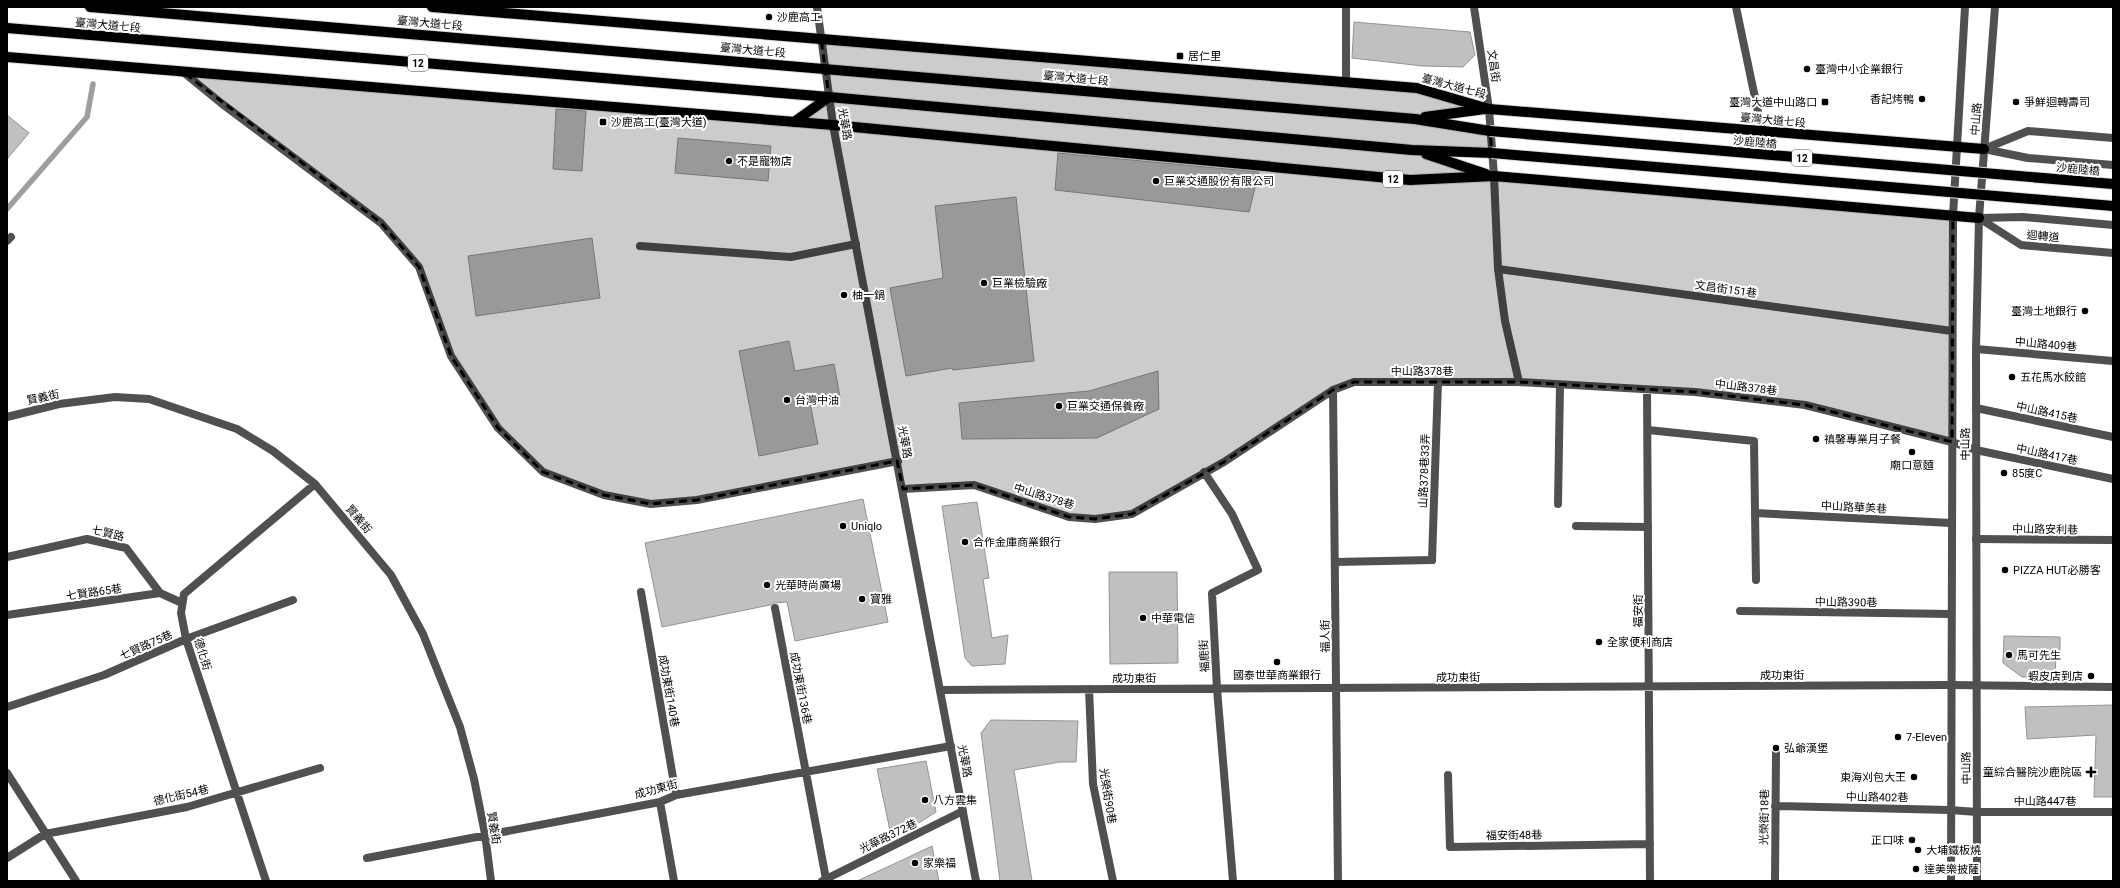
<svg xmlns="http://www.w3.org/2000/svg" width="2120" height="888" font-family="Roboto,'Noto Sans TC',sans-serif">
	<style>
		.lines { fill: none; stroke-linecap: round; stroke-linejoin: round }
		.stream { stroke: #9e9e9e; stroke-width: 5.5 }
		.building { fill: #c0c0c0; stroke: #949494 }
		.primary-casing { stroke: #dbdbdb; stroke-width: 12 }
		.service { stroke: #505050; stroke-width: 8 }
		.minor { stroke: #505050; stroke-width: 8 }
		.tertiary { stroke: #505050; stroke-width: 8 }
		.primary { stroke: #000; stroke-width: 10 }
		.primary-bridge-casing { stroke: #dbdbdb; stroke-width: 12; stroke-linecap: butt }
		.primary-bridge { stroke: #000; stroke-width: 10 }
		.marked { fill: #000; fill-opacity: 0.2; stroke: #000; stroke-width: 3; stroke-dasharray: 8 5; stroke-linejoin: round }
		.poi-dot { fill: #000; stroke: #fff; stroke-width: 1.5 }
		.labels { text-anchor: middle; stroke-width: 4; stroke-linejoin: round; paint-order: stroke }
		.shield { fill: #fff; stroke: #4c4c4c; stroke-width: 1 }
		.shield-label { font-size: 10px; font-weight: bold; fill: #000 }
		.poi-label { font-size: 11px; fill: #000; stroke: #fff; text-anchor: start }
		.street-label { font-size: 11px; fill: #000; stroke: #fff }
	</style>
	<rect width="100%" height="100%" fill="#fff"/>
	<g class="lines">
		<path class="stream" d="M7 209 87 117 93 84"/>
	</g>
	<path class="building" d="M1354 22 1470 32 1475 55 1463 67 1423 66 1352 58Z
		M556 109 586 111 582 171 553 169Z
		M7 115 29 133 7 159Z
		M678 138 771 146 768 181 675 173Z
		M1058 153 1259 172 1249 212 1055 190Z
		M1016 197 1034 361 953 370 952 368 906 376 890 288 943 278 935 206Z
		M592 238 600 298 476 316 468 256Z
		M789 341 795 371 834 364 840 397 810 403 818 444 759 456 739 351Z
		M1158 371 1159 409 1097 438 962 439 959 403 1089 391Z
		M863 499 888 622 795 641 787 602 774 603 770 605 662 627 645 543Z
		M977 502 989 578 983 579 992 638 1008 635 1005 664 972 666 965 658 942 506Z
		M1109 572H1177L1178 663 1110 664Z
		M2004 636 2060 637V655H2056L2055 677H2022L2003 663Z
		M2113 705V797H2094L2096 735 2027 739 2025 707Z
		M991 720 1078 721 1076 762H1060L1014 770 1032 881H1000L981 733Z
		M926 761 936 812 892 840 877 769Z
		M932 846 939 881H857L896 863Z"/>
	<g class="lines">
		<defs>
			<path id="primary" d="M90 7 1415 119 1490 131
				M432 7 1417 88 1489 109 1984 149
				M7 28 829 97 1412 150 1492 153
				M7 57 833 125 1410 180 1494 176 1979 218
				M1425 117 1485 109
				M794 122 829 97
				M1426 154 1486 174"/>
		</defs>
		<use href="#primary" class="primary-casing"/>
		<path class="service" d="M1346 82V7
			M1494 176 1498 269 1505 321 1519 382
			M640 246 791 257 856 244
			M1558 504 1560 385
			M1576 526 1648 527
			M1335 562 1432 560
			M822 881 963 811"/>
		<path class="minor" d="M1474 7 1489 109 1494 176
			M1736 7 1762 131
			M183 72 221 103 381 223 419 267 451 356 498 428 543 472 604 495 651 504 697 500 898 461
			M1984 149 2028 131 2113 138
			M1979 218 2021 245 2113 253
			M7 241 11 237
			M1498 269 1952 331
			M1976 349 2113 361
			M1333 390 1338 881
			M1647 390 1650 881
			M1976 408 2113 437
			M7 417 59 404 115 397 149 399 237 429 273 451 315 484 391 575 423 634 460 727 474 779 485 834 491 881
			M1648 430 1754 441 1756 580
			M1204 472 1232 514 1258 570 1212 593 1217 689 1233 881
			M903 489 974 485 1069 517 1095 519 1132 514 1224 462 1333 390 1354 382H1519L1695 392 1805 405 1952 442 1976 450 2113 479
			M1755 513 1951 523
			M1976 539 2113 540
			M7 557 87 539 126 548 160 593
			M1432 560 1438 382
			M641 592 676 795
			M775 608 826 879
			M1740 611 1951 614
			M7 615 160 593 182 603
			M1089 689 1093 784 1113 881
			M940 690 1951 685 2113 687
			M7 707 104 675 186 639 293 600
			M7 773 76 881
			M1448 775 1450 847 1650 844
			M660 802 674 881
			M1775 806 1950 810 1977 812H2113
			M7 858 45 834 187 807 320 768
			M367 858 660 802 676 795 951 746
			M266 881 186 639 181 613 184 594 315 484
			M1775 881 1776 753"/>
		<path class="tertiary" d="M817 7 833 125 976 881
			M1984 149 2028 158 2113 165
			M1979 218 2023 217 2113 225
			M1951 881 1953 216 1965 7
			M1977 881 1976 349 1979 218 1995 7"/>
		<use href="#primary" class="primary"/>
		<defs>
			<path id="primary-bridge" d="M1490 131 2113 184
				M1492 153 2113 206"/>
		</defs>
		<use href="#primary-bridge" class="primary-bridge-casing"/>
		<use href="#primary-bridge" class="primary-bridge"/>
	</g>
	<path class="marked" d="M821 39 1417 88 1489 109 1429 117V121L1490 131 1492 153 1433 151 1432 156 1494 176 1953 216 1952 442 1805 405 1695 392 1519 382H1354L1333 390 1224 462 1132 514 1095 519 1069 517 974 485 903 489 897 461 697 500 651 504 604 495 543 472 498 428 451 356 419 267 381 223 183 72 794 122 829 97Z"/>
	<g class="poi-dot">
		<circle cx="769" cy="17" r="4"/>
		<rect x="1176" y="52" width="8" height="8" rx="2"/>
		<circle cx="1807" cy="69" r="4"/>
		<circle cx="1922" cy="99" r="4"/>
		<rect x="1821" y="98" width="8" height="8" rx="2"/>
		<circle cx="2016" cy="102" r="4"/>
		<rect x="599" y="118" width="8" height="8" rx="2"/>
		<circle cx="729" cy="161" r="4"/>
		<circle cx="1156" cy="181" r="4"/>
		<circle cx="984" cy="283" r="4"/>
		<circle cx="844" cy="295" r="4"/>
		<circle cx="2085" cy="311" r="4"/>
		<circle cx="2012" cy="377" r="4"/>
		<circle cx="787" cy="400" r="4"/>
		<circle cx="1059" cy="406" r="4"/>
		<circle cx="1816" cy="439" r="4"/>
		<circle cx="1912" cy="452" r="4"/>
		<circle cx="2004" cy="473" r="4"/>
		<circle cx="843" cy="526" r="4"/>
		<circle cx="965" cy="542" r="4"/>
		<circle cx="2005" cy="570" r="4"/>
		<circle cx="767" cy="585" r="4"/>
		<circle cx="862" cy="599" r="4"/>
		<circle cx="1143" cy="618" r="4"/>
		<circle cx="1599" cy="642" r="4"/>
		<circle cx="2009" cy="655" r="4"/>
		<circle cx="1277" cy="662" r="4"/>
		<circle cx="2091" cy="676" r="4"/>
		<circle cx="1898" cy="737" r="4"/>
		<circle cx="1776" cy="748" r="4"/>
		<path d="M2089 766h4v4h4v4h-4v4h-4v-4h-4v-4h4z"/>
		<circle cx="1914" cy="777" r="4"/>
		<circle cx="925" cy="800" r="4"/>
		<circle cx="1912" cy="840" r="4"/>
		<circle cx="1918" cy="850" r="4"/>
		<circle cx="915" cy="863" r="4"/>
		<circle cx="1916" cy="869" r="4"/>
	</g>
	<g class="labels">
		<g class="shield">
			<rect x="408" y="55" width="20" height="16" rx="3"/>
			<rect x="1792" y="150" width="20" height="16" rx="3"/>
			<rect x="1383" y="171" width="20" height="16" rx="3"/>
		</g>
		<g class="shield-label">
			<text x="418" y="67">12</text>
			<text x="1802" y="162">12</text>
			<text x="1393" y="183">12</text>
		</g>
		<g class="poi-label">
			<text x="777" y="21">沙鹿高工</text>
			<text x="1188" y="60">居仁里</text>
			<text x="1815" y="73">臺灣中小企業銀行</text>
			<text x="1914" y="103" text-anchor="end">香記烤鴨</text>
			<text x="1817" y="106" text-anchor="end">臺灣大道中山路口</text>
			<text x="2024" y="106">爭鮮迴轉壽司</text>
			<text x="611" y="126">沙鹿高工(臺灣大道)</text>
			<text x="737" y="165">不是寵物店</text>
			<text x="1164" y="185">巨業交通股份有限公司</text>
			<text x="992" y="287">巨業檢驗廠</text>
			<text x="852" y="299">柚一鍋</text>
			<text x="2077" y="315" text-anchor="end">臺灣土地銀行</text>
			<text x="2020" y="381">五花馬水餃館</text>
			<text x="795" y="404">台灣中油</text>
			<text x="1067" y="410">巨業交通保養廠</text>
			<text x="1824" y="443">禛馨專業月子餐</text>
			<text x="1912" y="469" text-anchor="middle">廟口意麵</text>
			<text x="2012" y="477">85度C</text>
			<text x="851" y="530">Uniqlo</text>
			<text x="973" y="546">合作金庫商業銀行</text>
			<text x="2013" y="574">PIZZA HUT必勝客</text>
			<text x="775" y="589">光華時尚廣場</text>
			<text x="870" y="603">寶雅</text>
			<text x="1151" y="622">中華電信</text>
			<text x="1607" y="646">全家便利商店</text>
			<text x="2017" y="659">馬可先生</text>
			<text x="1277" y="679" text-anchor="middle">國泰世華商業銀行</text>
			<text x="2083" y="680" text-anchor="end">蝦皮店到店</text>
			<text x="1906" y="741">7-Eleven</text>
			<text x="1784" y="752">弘爺漢堡</text>
			<text x="2082" y="776" text-anchor="end">童綜合醫院沙鹿院區</text>
			<text x="1906" y="781" text-anchor="end">東海刈包大王</text>
			<text x="933" y="804">八方雲集</text>
			<text x="1904" y="844" text-anchor="end">正口味</text>
			<text x="1926" y="854">大埔鐵板燒</text>
			<text x="923" y="867">家樂福</text>
			<text x="1924" y="873">達美樂披薩</text>
		</g>
		<g class="street-label">
			<text transform="translate(430 23) rotate(5)" y="4">臺灣大道七段</text>
			<text transform="translate(108 25) rotate(5)" y="4">臺灣大道七段</text>
			<text transform="translate(753 50) rotate(5)" y="4">臺灣大道七段</text>
			<text transform="translate(1494 66) rotate(82)" y="4">文昌街</text>
			<text transform="translate(1076 78) rotate(5)" y="4">臺灣大道七段</text>
			<text transform="translate(1454 86) rotate(15)" y="4">臺灣大道七段</text>
			<text transform="translate(1976 119) rotate(-86)" y="4">中山路</text>
			<text transform="translate(1773 120) rotate(5)" y="4">臺灣大道七段</text>
			<text transform="translate(845 124) rotate(80)" y="4">光華路</text>
			<text transform="translate(1755 142) rotate(5)" y="4">沙鹿陸橋</text>
			<text transform="translate(2078 169) rotate(5)" y="4">沙鹿陸橋</text>
			<text transform="translate(2043 236) rotate(5)" y="4">迴轉道</text>
			<text transform="translate(1726 289) rotate(8)" y="4">文昌街151巷</text>
			<text transform="translate(2046 344) rotate(5)" y="4">中山路409巷</text>
			<text x="1422" y="375">中山路378巷</text>
			<text transform="translate(1746 387) rotate(7)" y="4">中山路378巷</text>
			<text transform="translate(43 397) rotate(-13)" y="4">賢義街</text>
			<text transform="translate(2047 412) rotate(12)" y="4">中山路415巷</text>
			<text transform="translate(905 442) rotate(79)" y="4">光華路</text>
			<text transform="translate(1965 444) rotate(-90)" y="4">中山路</text>
			<text transform="translate(2047 454) rotate(12)" y="4">中山路417巷</text>
			<text transform="translate(1424 471) rotate(-88)" y="4">山路378巷33弄</text>
			<text transform="translate(1044 496) rotate(17)" y="4">中山路378巷</text>
			<text transform="translate(1854 507) rotate(3)" y="4">中山路華美巷</text>
			<text transform="translate(359 519) rotate(50)" y="4">賢義街</text>
			<text transform="translate(2045 529) rotate(1)" y="4">中山路安利巷</text>
			<text transform="translate(108 533) rotate(13)" y="4">七賢路</text>
			<text transform="translate(94 592) rotate(-8)" y="4">七賢路65巷</text>
			<text transform="translate(1846 602) rotate(1)" y="4">中山路390巷</text>
			<text transform="translate(1638 611) rotate(-90)" y="4">福安街</text>
			<text transform="translate(1325 636) rotate(-91)" y="4">福人街</text>
			<text transform="translate(146 645) rotate(-24)" y="4">七賢路75巷</text>
			<text transform="translate(203 654) rotate(73)" y="4">德化街</text>
			<text transform="translate(1204 656) rotate(-93)" y="4">福鹿街</text>
			<text x="1782" y="679">成功東街</text>
			<text x="1458" y="681">成功東街</text>
			<text x="1134" y="682">成功東街</text>
			<text transform="translate(801 688) rotate(79)" y="4">成功東街136巷</text>
			<text transform="translate(669 691) rotate(80)" y="4">成功東街140巷</text>
			<text transform="translate(965 761) rotate(79)" y="4">光華路</text>
			<text transform="translate(1966 768) rotate(-91)" y="4">中山路</text>
			<text transform="translate(656 789) rotate(-15)" y="4">成功東街</text>
			<text transform="translate(181 795) rotate(-13)" y="4">德化街54巷</text>
			<text transform="translate(1108 796) rotate(81)" y="4">光榮街90巷</text>
			<text transform="translate(1877 797) rotate(1)" y="4">中山路402巷</text>
			<text x="2045" y="805">中山路447巷</text>
			<text transform="translate(1764 817) rotate(-89)" y="4">光榮街18巷</text>
			<text transform="translate(494 828) rotate(81)" y="4">賢義街</text>
			<text transform="translate(1514 835) rotate(-1)" y="4">福安街48巷</text>
			<text transform="translate(888 836) rotate(-26)" y="4">光華路372巷</text>
		</g>
	</g>
	<rect width="2120" height="888" fill="none" stroke="#000000" stroke-width="16"/>
</svg>
